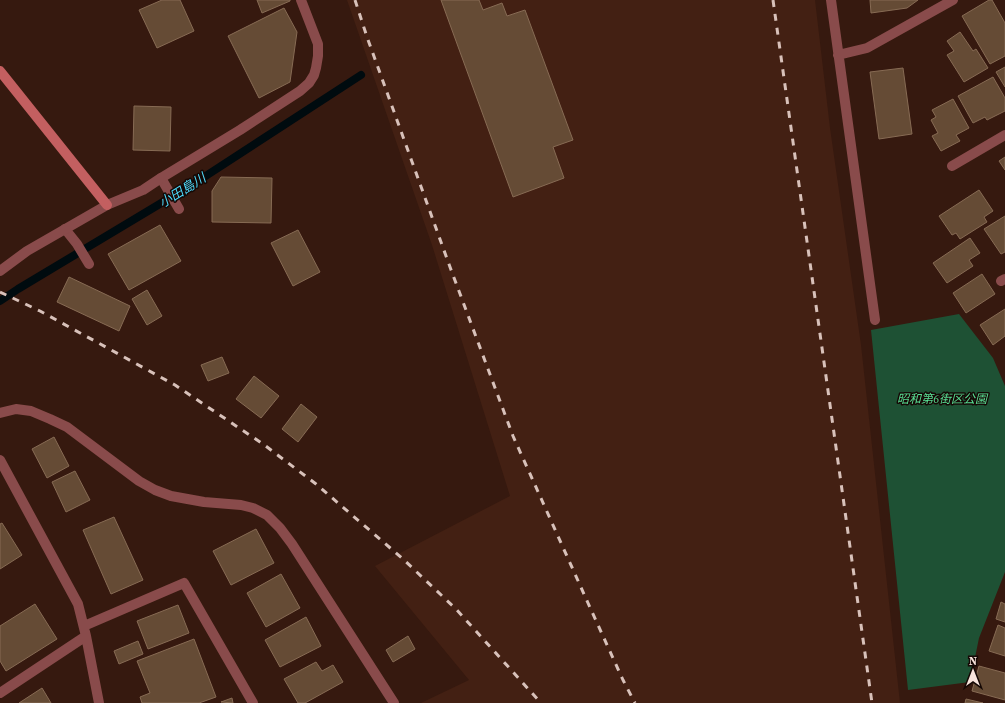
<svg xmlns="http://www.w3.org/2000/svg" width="1005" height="703" font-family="'Source Serif 4','Noto Sans JP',serif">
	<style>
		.built { fill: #432013 }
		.green { fill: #1e5134 }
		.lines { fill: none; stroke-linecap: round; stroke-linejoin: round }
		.stream { stroke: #000b0f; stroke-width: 8 }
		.building { fill: #654b35; stroke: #876b54 }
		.lane { stroke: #894b4b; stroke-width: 10 }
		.street { stroke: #894b4b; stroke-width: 10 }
		.secondary { stroke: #c35f60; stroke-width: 10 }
		.rail { stroke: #d8c1ba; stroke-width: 3; stroke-dasharray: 7 7; stroke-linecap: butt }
		.labels { text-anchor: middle; stroke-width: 3; stroke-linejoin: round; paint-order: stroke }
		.park-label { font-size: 12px; font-style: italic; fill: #59df94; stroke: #150805 }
		.water-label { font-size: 13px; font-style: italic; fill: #4edcfe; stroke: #150805 }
	</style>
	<rect width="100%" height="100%" fill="#36190f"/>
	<path class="built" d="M347 0H815L830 128 861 345 900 703H421L469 680 375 566 510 496 432 245Z"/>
	<path class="green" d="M959 314 993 358 1005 386V572L979 638 970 682 908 690 871 330Z"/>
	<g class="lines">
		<path class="stream" d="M0 301 18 289 198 181 361 75"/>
	</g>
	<path class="building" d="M162 0H180L194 31 157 48 139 10Z
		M257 0H290V1L262 13Z
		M441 0H479L483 10 502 3 507 16 525 10 573 140 553 147 564 178 513 197Z
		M870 0H918L907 8 871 13Z
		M989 0H992L1005 23V56L990 64 962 16Z
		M284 8 297 32 290 82 259 98 228 36Z
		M960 32 973 51 976 49 988 68 964 82 947 55 954 51 947 41Z
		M1005 67V87L996 72Z
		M903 68 912 134 879 139 870 72Z
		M993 77 1005 98V111L987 120 985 117 973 123 958 96Z
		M953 99 969 128 956 135 960 141 941 151 932 136 938 133 931 120 936 117 932 110Z
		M134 106 171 107 170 151 133 150Z
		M1005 157V170L999 161Z
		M221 177 272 178 271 223 212 222V191Z
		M979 190 993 211 984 217 987 222 960 239 956 233 952 235 939 216Z
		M1005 216V252L1001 254 984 229Z
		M160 225 181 261 129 290 108 254Z
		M298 230 320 272 293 286 271 243Z
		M970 238 980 253 969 260 973 266 947 283 933 263Z
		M982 274 995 294 966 313 953 293Z
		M69 277 130 306 119 331 57 302Z
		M147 290 162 316 147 325 132 299Z
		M1005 309V336L993 345 980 325Z
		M222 357 229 373 208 381 201 365Z
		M254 376 279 396 261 418 236 399Z
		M301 404 317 417 298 442 282 429Z
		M54 437 69 466 47 478 32 449Z
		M75 471 90 500 66 512 52 482Z
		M114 517 143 580 111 594 83 530Z
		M2 523 22 555 0 569V524Z
		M256 529 274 563 231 585 213 551Z
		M281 574 300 608 266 627 247 593Z
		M1001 602 1005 604V622L996 619Z
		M35 604 57 639 6 671 0 661V626Z
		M178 605 189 633 148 649 137 621Z
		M306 617 321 646 280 667 265 640Z
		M998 625 1005 628V656L989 651Z
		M408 636 415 649 393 662 386 650Z
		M194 639 216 697 199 703H142L140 697 150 693 137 661Z
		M138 641 143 654 119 664 114 651Z
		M316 662 322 671 333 665 343 682 305 703H298L284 679Z
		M979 666 1005 673V700L972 691Z
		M42 688 51 703H19Z
		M232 698 233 703 221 702Z
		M966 699 983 703H965Z"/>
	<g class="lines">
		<path class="lane" d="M161 178 179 209
			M65 229 77 244 89 264"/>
		<path class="street" d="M831 0 875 320
			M838 55 867 48 953 0
			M952 166 1005 135
			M0 271 27 251 107 205 143 190 161 178 240 130 300 91 309 83 314 75 316 68 318 56V44L301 0
			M1001 281 1005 279
			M0 413 16 409 31 411 50 419 67 427 139 481 155 490 171 496 204 502 241 505 253 508 267 515 280 528 292 544 394 703
			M0 460 78 604 86 636 99 703
			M84 626 184 583 253 703
			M0 693 86 636"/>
		<path class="secondary" d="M0 71 107 205"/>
		<path class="rail" d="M355 0 367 37 450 267 513 436 588 603 623 680 635 703
			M773 0 872 703
			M0 292 40 311 175 385 263 444 316 484 403 559 456 609 541 703"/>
	</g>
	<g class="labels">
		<g class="park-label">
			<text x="942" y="403">昭和第6街区公園</text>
		</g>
		<g class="water-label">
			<text transform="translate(182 190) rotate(-32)" y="5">小田島川</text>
		</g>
	</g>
	<g transform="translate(973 671)" stroke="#150805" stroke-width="3" paint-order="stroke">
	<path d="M0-3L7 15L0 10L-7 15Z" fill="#f8e3dc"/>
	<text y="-6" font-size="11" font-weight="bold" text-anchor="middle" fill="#f8e3dc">N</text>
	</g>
</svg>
